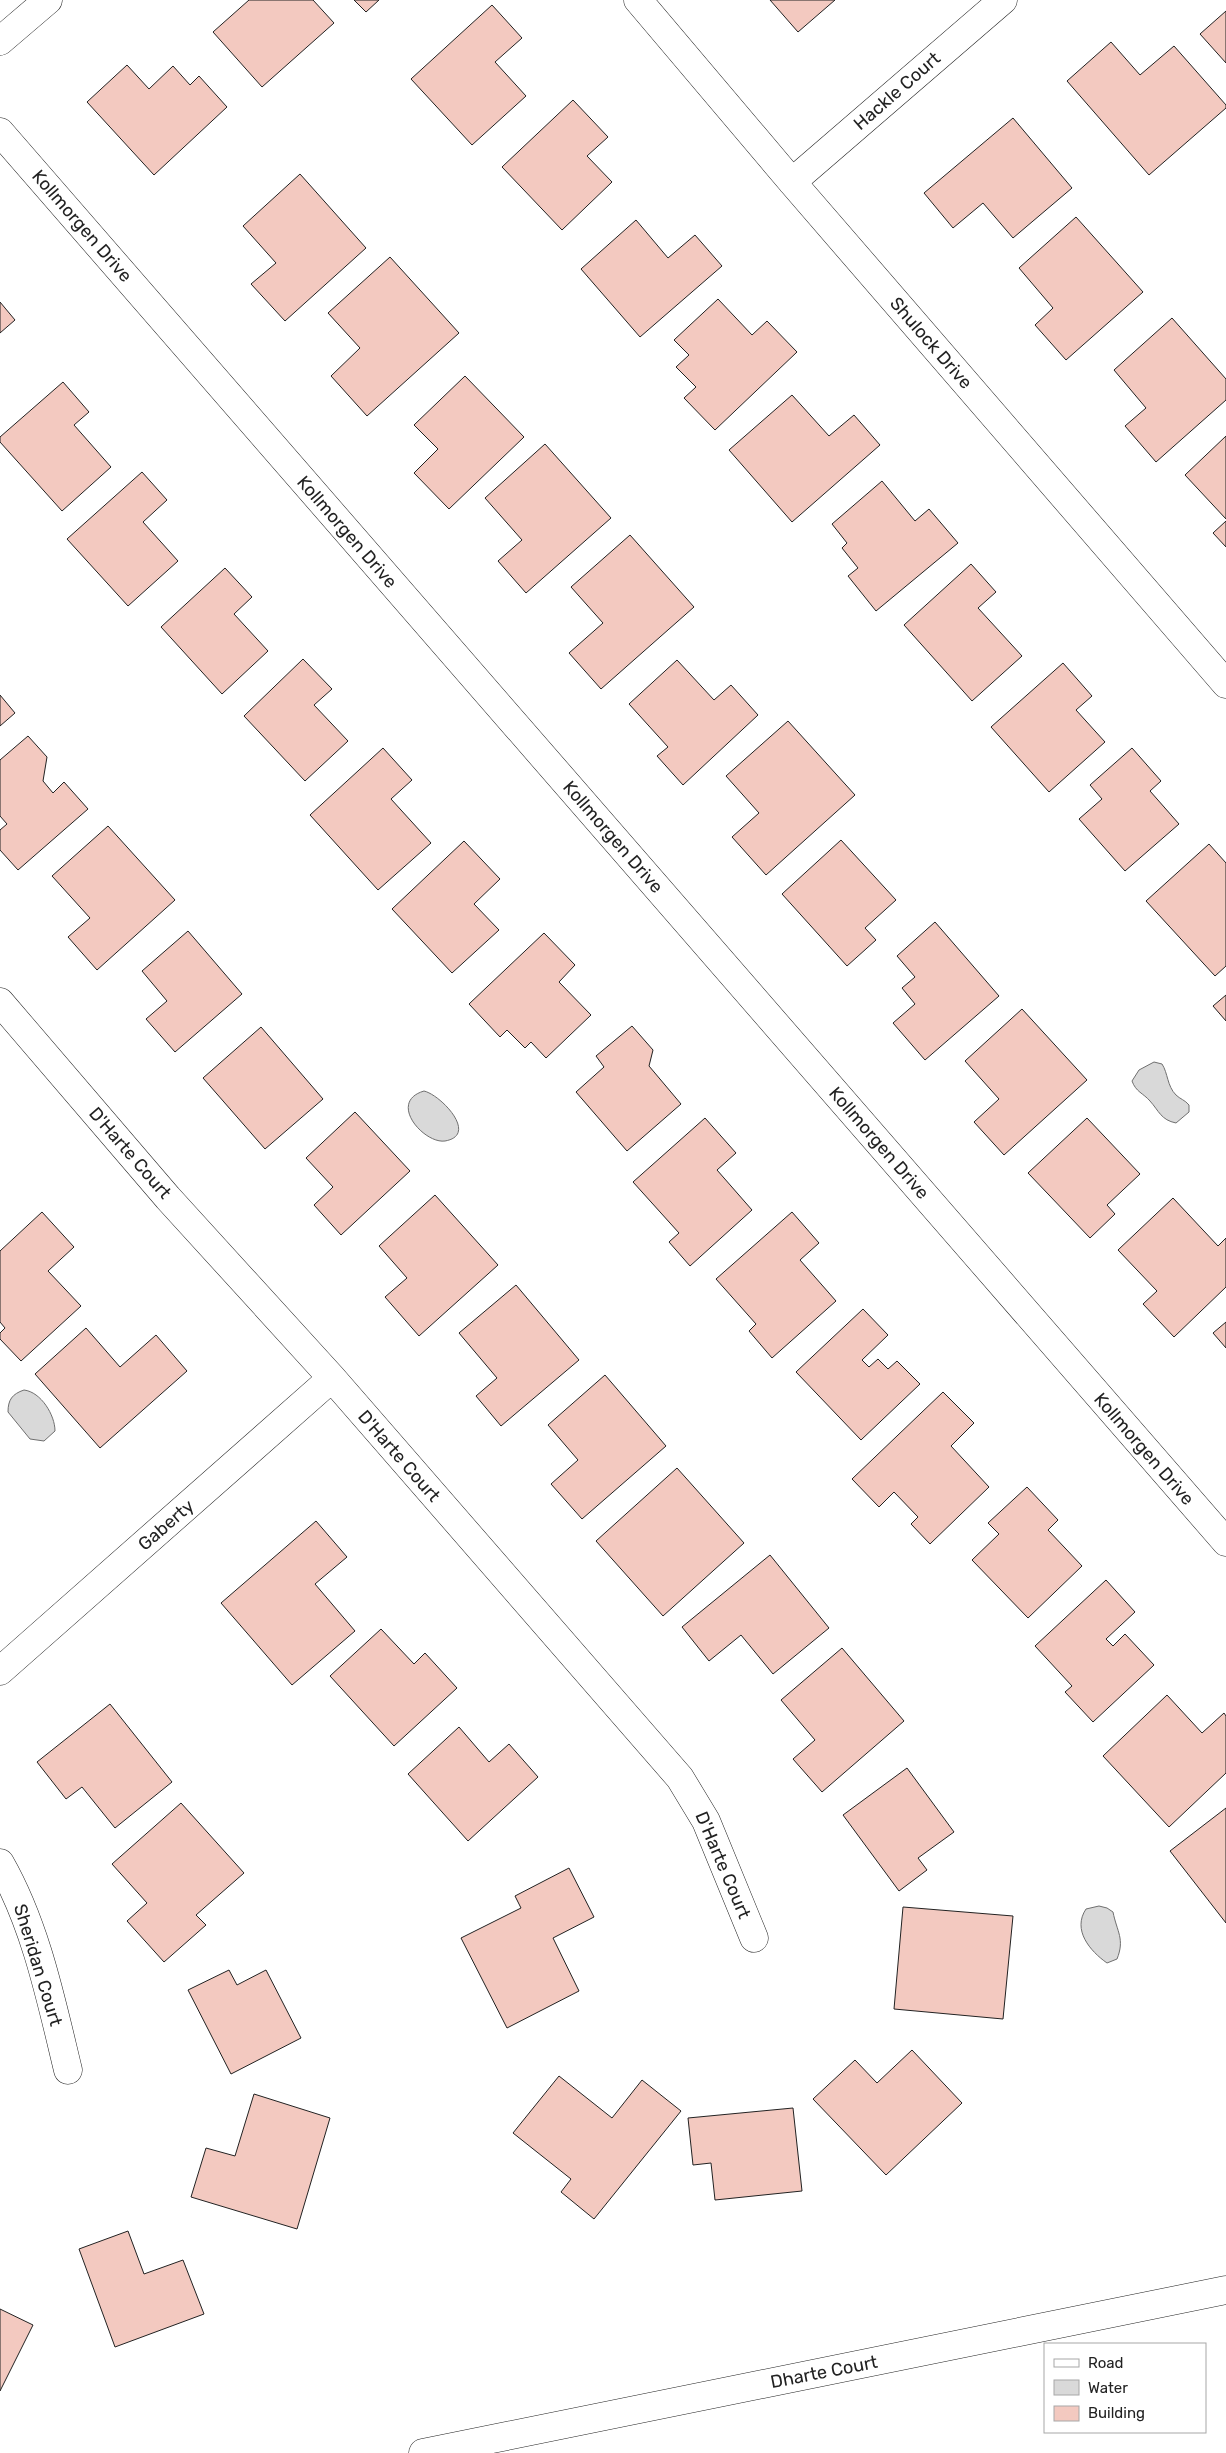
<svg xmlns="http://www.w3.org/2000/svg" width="1226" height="2453" font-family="Rubik,sans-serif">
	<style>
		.water { fill: #d9d9d9; stroke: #6f6f6f }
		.building { fill: #f3c9c0; stroke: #222 }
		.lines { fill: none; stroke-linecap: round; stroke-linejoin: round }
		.street-casing { stroke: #222; stroke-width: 29 }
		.street { stroke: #fff; stroke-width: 28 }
		.labels { text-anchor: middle; stroke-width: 4; stroke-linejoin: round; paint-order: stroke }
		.street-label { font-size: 18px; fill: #222; stroke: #fff }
	</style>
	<rect width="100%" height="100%" fill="#fff"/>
	<path class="water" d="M1154 1062 1162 1064C1168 1073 1167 1086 1176 1095 1180 1099 1185 1100 1189 1105V1112L1176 1123C1161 1120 1159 1111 1150 1101 1143 1093 1136 1092 1132 1081L1139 1070Z
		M424 1091C441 1095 479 1135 445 1141 424 1144 387 1102 424 1091Z
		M24 1390C41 1392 55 1415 55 1431L44 1441 30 1439 8 1412C8 1400 12 1394 24 1390Z
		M1099 1906 1107 1908 1113 1912C1117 1932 1125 1939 1117 1959L1107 1963C1090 1951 1072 1930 1086 1909Z"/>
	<path class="building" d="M249 0H313L334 23 262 87 213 32Z
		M354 0H379L366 12Z
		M770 0H835L798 32Z
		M492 5 522 38 495 62 526 96 472 145 411 79Z
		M1226 11V63L1200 34Z
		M1111 42 1140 75 1174 46 1226 105V108L1149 175 1067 81Z
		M127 65 149 89 173 66 190 85 199 76 227 107 154 175 87 102Z
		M573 100 608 137 587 156 612 182 562 230 502 167Z
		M1013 118 1072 188 1013 238 983 203 953 228 924 193Z
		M300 174 366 248 285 321 251 284 276 263 243 226Z
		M1076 217 1143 292 1066 360 1035 325 1053 308 1019 268Z
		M636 220 668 258 695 235 722 266 640 337 581 269Z
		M390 257 459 333 367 416 331 376 360 348 328 313Z
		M718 299 752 335 767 321 797 352 715 430 684 398 696 387 676 367 689 355 674 340Z
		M0 302 15 320 0 333Z
		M1172 318 1226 379V400L1156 462 1125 426 1146 408 1114 370Z
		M465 376 524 437 449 509 414 473 438 449 414 425Z
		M63 382 89 412 74 425 111 467 62 511 0 442V437Z
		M792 395 829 436 854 415 880 445 792 522 729 450Z
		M1226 436V519L1185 475Z
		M545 444 611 518 526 593 498 561 522 540 485 498Z
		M142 472 167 500 143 522 178 561 128 606 67 539Z
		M882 481 915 521 929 509 958 543 876 611 848 576 858 568 842 548 847 543 832 524Z
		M1226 521V547L1213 533Z
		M630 535 694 607 601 689 569 653 603 623 571 587Z
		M971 564 996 592 978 608 1022 656 972 701 904 625Z
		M225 568 252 597 234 614 268 651 222 694 161 627Z
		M303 659 332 689 314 705 348 741 305 781 244 716Z
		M677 660 714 700 731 685 758 715 683 785 657 756 668 747 629 704Z
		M1063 663 1092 696 1076 710 1105 742 1049 792 991 727Z
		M0 695 15 713 0 726Z
		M788 721 855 795 766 875 732 837 759 813 726 776Z
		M28 736 47 757 43 781 53 793 64 782 88 809 18 870 0 850V830L7 824 0 816V760Z
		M383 748 412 780 391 799 431 843 378 890 310 815Z
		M1132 748 1161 781 1150 791 1179 824 1125 871 1079 819 1102 799 1090 785Z
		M108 826 175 900 97 970 68 937 90 918 52 876Z
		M841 840 896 900 865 928 876 940 847 966 782 894Z
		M464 841 500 879 474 904 499 930 452 973 392 909Z
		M1209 844 1226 863V966L1215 976 1146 901Z
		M935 922 999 996 925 1060 893 1023 915 1004 902 988 915 977 897 956Z
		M188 931 242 994 175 1052 146 1019 167 1001 142 971Z
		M544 933 575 965 559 982 591 1015 546 1058 531 1042 525 1048 507 1030 500 1037 469 1004Z
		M1226 995V1021L1213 1006Z
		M1022 1009 1087 1080 1004 1155 974 1122 999 1099 965 1061Z
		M632 1026 653 1050 649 1066 681 1104 627 1151 576 1092 604 1067 596 1056Z
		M261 1027 323 1099 265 1149 203 1078Z
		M355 1112 410 1171 341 1235 314 1205 333 1187 306 1158Z
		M705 1118 736 1153 717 1170 752 1210 690 1266 669 1242 679 1233 633 1182Z
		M1087 1118 1140 1174 1107 1205 1115 1214 1090 1238 1028 1173Z
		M435 1195 498 1265 419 1336 385 1297 407 1278 379 1246Z
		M1173 1198 1218 1246 1226 1238V1287L1174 1337 1143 1304 1157 1291 1118 1250Z
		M42 1212 74 1247 48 1271 81 1306 21 1361 0 1339V1333L5 1328 0 1322V1251Z
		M792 1212 819 1243 800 1260 836 1301 772 1358 749 1331 756 1324 716 1279Z
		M516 1285 579 1360 501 1426 476 1396 497 1378 459 1333Z
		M863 1309 888 1335 862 1360 869 1367 878 1359 888 1369 897 1361 920 1384 861 1440 796 1372Z
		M1226 1322V1348L1213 1333Z
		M86 1328 120 1367 156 1335 187 1371 100 1448 35 1374Z
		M605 1375 666 1446 582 1519 551 1484 578 1460 548 1425Z
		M943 1392 974 1423 951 1446 989 1487 930 1544 911 1524 918 1517 894 1492 879 1507 852 1479Z
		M677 1468 744 1543 663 1616 596 1541Z
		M1027 1487 1058 1520 1048 1530 1082 1566 1028 1618 972 1560 999 1534 988 1523Z
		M316 1521 347 1557 315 1584 355 1631 292 1685 221 1603Z
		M770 1555 829 1628 773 1674 741 1635 709 1661 682 1627Z
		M1106 1580 1135 1612 1106 1639 1113 1646 1125 1634 1154 1665 1093 1722 1065 1692 1072 1686 1035 1646Z
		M381 1629 414 1664 425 1653 457 1688 394 1746 330 1676Z
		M842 1648 904 1721 822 1792 793 1759 815 1740 781 1700Z
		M1167 1695 1202 1733 1224 1713 1226 1716V1773L1169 1827 1103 1756Z
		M110 1704 172 1782 115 1828 82 1787 66 1799 37 1762Z
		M459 1727 489 1762 509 1744 538 1777 468 1841 408 1774Z
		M907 1768 954 1832 918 1858 927 1870 899 1891 843 1815Z
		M181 1803 244 1873 196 1915 206 1925 164 1962 127 1921 147 1903 112 1864Z
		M1226 1808V1923L1170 1851Z
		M569 1868 594 1917 553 1938 579 1991 507 2028 461 1938 521 1908 515 1896Z
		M903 1907 1013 1916 1003 2019 894 2009Z
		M229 1970 237 1985 266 1970 301 2038 231 2074 188 1990Z
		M912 2050 962 2103 886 2175 813 2099 855 2060 877 2083Z
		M559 2076 612 2118 642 2080 681 2111 594 2219 561 2192 571 2179 513 2133Z
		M254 2094 330 2118 297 2229 191 2197 206 2148 235 2156Z
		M793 2108 802 2191 715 2200 711 2163 693 2165 688 2118Z
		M128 2231 144 2274 183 2260 204 2314 115 2347 79 2249Z
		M0 2309 33 2325 0 2391Z"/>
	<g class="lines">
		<defs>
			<path id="street" d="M638 0 792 182 1226 684
				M0 41 48 0
				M0 132 1226 1542
				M792 182 1003 0
				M0 1002 168 1198 332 1378 680 1778 706 1821 754 1938
				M0 1671 332 1378
				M0 1863C36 1926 51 2000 68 2070
				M423 2453 1226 2290"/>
		</defs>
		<use href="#street" class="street-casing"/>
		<use href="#street" class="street"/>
	</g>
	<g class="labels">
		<g class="street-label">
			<text transform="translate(897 91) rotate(-41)" y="6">Hackle Court</text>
			<text transform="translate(82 226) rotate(49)" y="6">Kollmorgen Drive</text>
			<text transform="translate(931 343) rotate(49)" y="6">Shulock Drive</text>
			<text transform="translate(347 532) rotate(49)" y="6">Kollmorgen Drive</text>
			<text transform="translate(613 837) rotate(49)" y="6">Kollmorgen Drive</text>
			<text transform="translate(879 1143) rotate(49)" y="6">Kollmorgen Drive</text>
			<text transform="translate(130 1153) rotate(49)" y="6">D'Harte Court</text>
			<text transform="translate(1144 1449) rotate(49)" y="6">Kollmorgen Drive</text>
			<text transform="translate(399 1456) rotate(49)" y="6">D'Harte Court</text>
			<text transform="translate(166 1525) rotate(-41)" y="6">Gaberty</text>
			<text transform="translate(723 1865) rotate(67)" y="6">D'Harte Court</text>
			<text transform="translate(38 1965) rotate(73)" y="6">Sheridan Court</text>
			<text transform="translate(824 2372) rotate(-11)" y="6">Dharte Court</text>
		</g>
	</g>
	<rect x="1044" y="2343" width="162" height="90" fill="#ffffff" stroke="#a7a7a7"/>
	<rect x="1054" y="2359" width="25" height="8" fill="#ffffff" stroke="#a7a7a7"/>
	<text x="1088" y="2368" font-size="15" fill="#222222">Road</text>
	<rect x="1054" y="2380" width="25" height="15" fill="#d9d9d9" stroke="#a7a7a7"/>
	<text x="1088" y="2393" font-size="15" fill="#222222">Water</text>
	<rect x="1054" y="2406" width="25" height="15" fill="#f3c9c0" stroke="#a7a7a7"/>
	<text x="1088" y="2418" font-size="15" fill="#222222">Building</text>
</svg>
